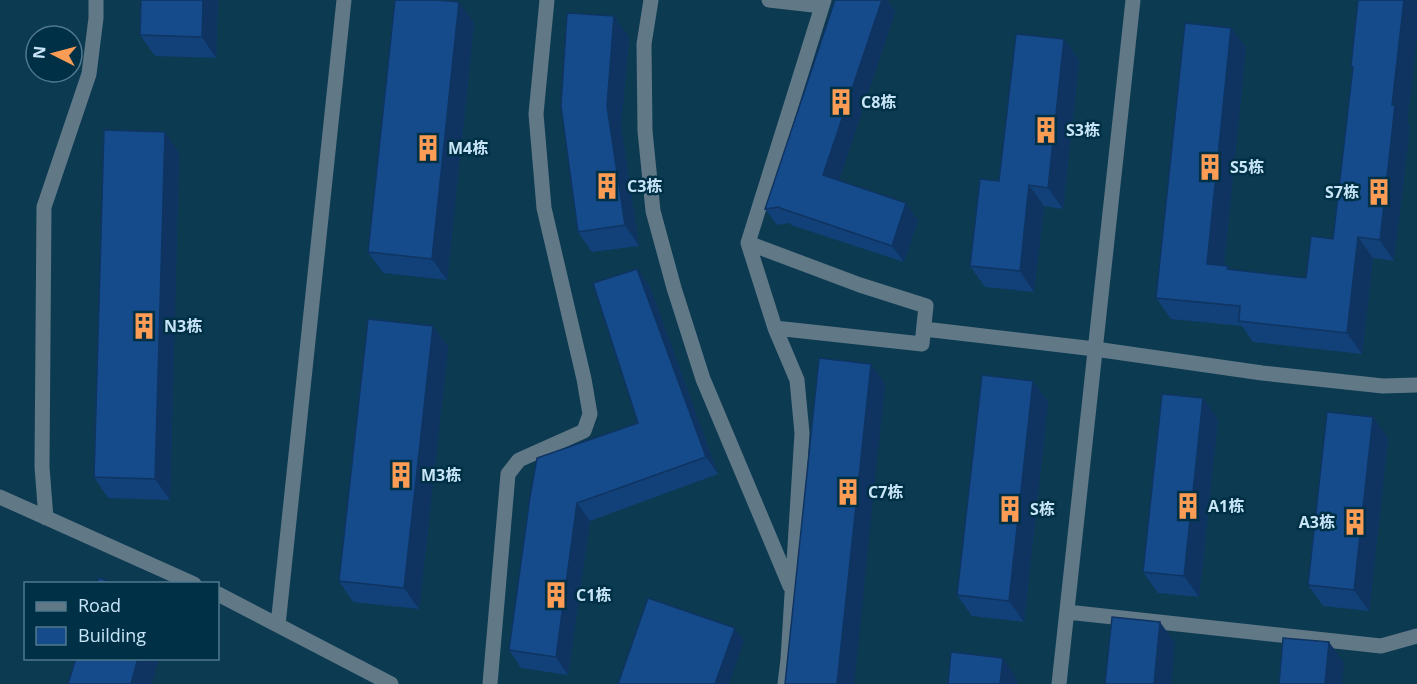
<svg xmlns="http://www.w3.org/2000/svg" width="1417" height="684" font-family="'Open Sans','Noto Sans SC',sans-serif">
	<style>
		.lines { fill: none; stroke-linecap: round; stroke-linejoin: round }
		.minor { stroke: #617887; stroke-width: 15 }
		.wall { fill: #124078 }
		.shaded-wall { fill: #0f3461 }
		.building { fill: #154b8b; stroke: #0f3461; stroke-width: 1.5 }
		.labels { text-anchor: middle; stroke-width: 5; stroke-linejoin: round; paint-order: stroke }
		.poi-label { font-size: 16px; font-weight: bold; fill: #c8e5f7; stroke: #003046; text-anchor: start }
	</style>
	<rect width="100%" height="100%" fill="#0c3a51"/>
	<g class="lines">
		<path class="minor" d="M651 0 644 44 645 131 653 211 674 288 703 379 790 586
			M769 0 822 6
			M748 243 860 285 926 306 922 344 775 328
			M924 329 1095 349 1262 373 1383 386 1417 385
			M0 497 194 584
			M46 518 42 467 44 207 89 74 96 18V0
			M218 594 391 684
			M1067 612 1381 646 1417 636
			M278 625 344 0
			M490 684 508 474 519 460 584 431 590 414 584 379 544 208 536 114 547 0
			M785 684 788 659 802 433 797 380 775 328 748 243 824 0
			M1059 684 1133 0"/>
	</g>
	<path class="wall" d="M141 0H218L216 58 155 56 140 35Z
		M835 0H887L895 12 839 180 918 220 904 262 791 225 790 223 777 225 765 209Z
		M1415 0 1417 4V35L1407 123 1410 126 1394 261 1373 258 1362 354 1253 342 1242 326 1171 319 1156 298 1231 28 1246 48 1224 266H1228L1230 270 1306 278 1333 239 1353 69 1351 66Z
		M474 23 447 280 383 273 368 252Z
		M629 37 621 127 639 246 592 252 578 232Z
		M1064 39 1079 60 1063 209 1044 206 1034 292 985 287 970 266 999 181Z
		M179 153 170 500 108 498 94 477Z
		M637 269 650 287 718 474 590 521 568 675 521 668 509 650 530 497 638 423Z
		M433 326 448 347 419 609 353 602 339 581Z
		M1033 381 1048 402 1024 622 972 616 957 595Z
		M1218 419 1199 597 1158 593 1143 572Z
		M1388 438 1369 611 1323 606 1308 585Z"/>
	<path class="shaded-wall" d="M203 0H218L216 58 202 37Z
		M882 0H887L895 12 835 192 823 175Z
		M1404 0H1415L1417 4V35L1407 123 1410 126 1394 261 1380 240 1392 105Z
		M459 2 474 23 447 280 432 259Z
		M614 16 629 37 621 127 639 246 625 225 607 106Z
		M1231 28 1246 48 1222 285 1207 264Z
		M1064 39 1079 60 1063 209 1048 188Z
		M165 132 179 153 170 500 155 479Z
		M1029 185 1044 206 1034 292 1020 271Z
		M906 203 918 220 904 262 892 246Z
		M1358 237 1373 258 1362 354 1347 333Z
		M637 269 650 287 718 474 706 457Z
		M433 326 448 347 419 609 404 588Z
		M871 364 885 384 854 684H837Z
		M1033 381 1048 402 1024 622 1009 601Z
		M1203 398 1218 419 1199 597 1184 576Z
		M1373 417 1388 438 1369 611 1354 590Z
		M577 503 590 521 568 675 556 657Z
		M1160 622 1175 643 1171 684H1154Z
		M735 628 744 641 729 684H715Z
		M1329 642 1344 663 1342 684H1325Z
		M138 658H159L152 684H131Z
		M1003 658 1017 679V684H1000Z"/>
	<path class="building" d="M141 0H203L202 37 140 35Z
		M395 0H437L459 2 432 259 368 252Z
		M835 0H882L823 175 906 203 892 246 780 208 779 207 765 209Z
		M1358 0H1404L1392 105H1395L1380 240 1358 237 1347 333 1239 321 1240 306 1156 298 1185 23 1231 28 1207 264 1228 266 1227 269 1306 278 1311 236 1333 239 1353 67 1351 66Z
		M567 13 614 16 607 106 625 225 578 232 561 106Z
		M1016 34 1064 39 1048 188 1029 185 1020 271 970 266 980 179 999 181Z
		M104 130 165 132 155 479 94 477Z
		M637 269 706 457 577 503 556 657 509 650 530 497 537 458 638 423 593 283Z
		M368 319 433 326 404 588 339 581Z
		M819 358 871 364 837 684H785Z
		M982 375 1033 381 1009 601 957 595Z
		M1162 394 1203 398 1184 576 1143 572Z
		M1327 412 1373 417 1354 590 1308 585Z
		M99 578 117 584H97Z
		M648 598 735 628 715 684H618Z
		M1112 617 1160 622 1154 684H1105Z
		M1283 638 1329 642 1325 684H1279Z
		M951 652 1003 658 1000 684H948Z
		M76 658H138L131 684H68Z"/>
	<defs>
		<symbol id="building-bare" viewBox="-9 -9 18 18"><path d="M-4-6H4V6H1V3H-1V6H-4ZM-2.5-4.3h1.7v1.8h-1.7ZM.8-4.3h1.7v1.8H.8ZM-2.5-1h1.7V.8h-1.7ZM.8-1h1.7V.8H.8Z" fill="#fd9d55" stroke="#003046" stroke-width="2.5" paint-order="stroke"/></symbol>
	</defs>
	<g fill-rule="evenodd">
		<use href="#building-bare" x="822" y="83" width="38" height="38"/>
		<use href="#building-bare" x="1027" y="111" width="38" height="38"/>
		<use href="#building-bare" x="409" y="129" width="38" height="38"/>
		<use href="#building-bare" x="1191" y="148" width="38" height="38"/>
		<use href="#building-bare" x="588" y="167" width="38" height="38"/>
		<use href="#building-bare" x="1360" y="173" width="38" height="38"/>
		<use href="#building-bare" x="125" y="307" width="38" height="38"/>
		<use href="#building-bare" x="382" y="456" width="38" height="38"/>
		<use href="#building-bare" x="829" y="473" width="38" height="38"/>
		<use href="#building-bare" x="1169" y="487" width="38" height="38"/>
		<use href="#building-bare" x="991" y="490" width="38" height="38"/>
		<use href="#building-bare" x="1336" y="503" width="38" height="38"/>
		<use href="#building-bare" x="537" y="576" width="38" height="38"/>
	</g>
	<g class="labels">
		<g class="poi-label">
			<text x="861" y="108">C8栋</text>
			<text x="1066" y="136">S3栋</text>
			<text x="448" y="154">M4栋</text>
			<text x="1230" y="173">S5栋</text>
			<text x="627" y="192">C3栋</text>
			<text x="1359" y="198" text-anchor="end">S7栋</text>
			<text x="164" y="332">N3栋</text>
			<text x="421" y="481">M3栋</text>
			<text x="868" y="498">C7栋</text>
			<text x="1208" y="512">A1栋</text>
			<text x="1030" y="515">S栋</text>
			<text x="1335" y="528" text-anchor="end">A3栋</text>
			<text x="576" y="601">C1栋</text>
		</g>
	</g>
	<rect x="24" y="582" width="195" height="78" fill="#003046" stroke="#50788d" stroke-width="1.5"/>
	<rect x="36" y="602" width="30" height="9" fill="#617887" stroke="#50788d" stroke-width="1.5"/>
	<text x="78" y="612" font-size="18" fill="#c8e5f7">Road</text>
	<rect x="36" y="627" width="30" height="18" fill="#154b8b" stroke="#50788d" stroke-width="1.5"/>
	<text x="78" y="642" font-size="18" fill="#c8e5f7">Building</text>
	<g transform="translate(54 54) rotate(276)"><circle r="28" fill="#003046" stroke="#50788d" stroke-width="1.5"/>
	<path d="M0-4.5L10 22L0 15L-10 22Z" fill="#fd9d55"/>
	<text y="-9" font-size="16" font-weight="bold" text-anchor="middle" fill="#c8e5f7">N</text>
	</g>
</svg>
